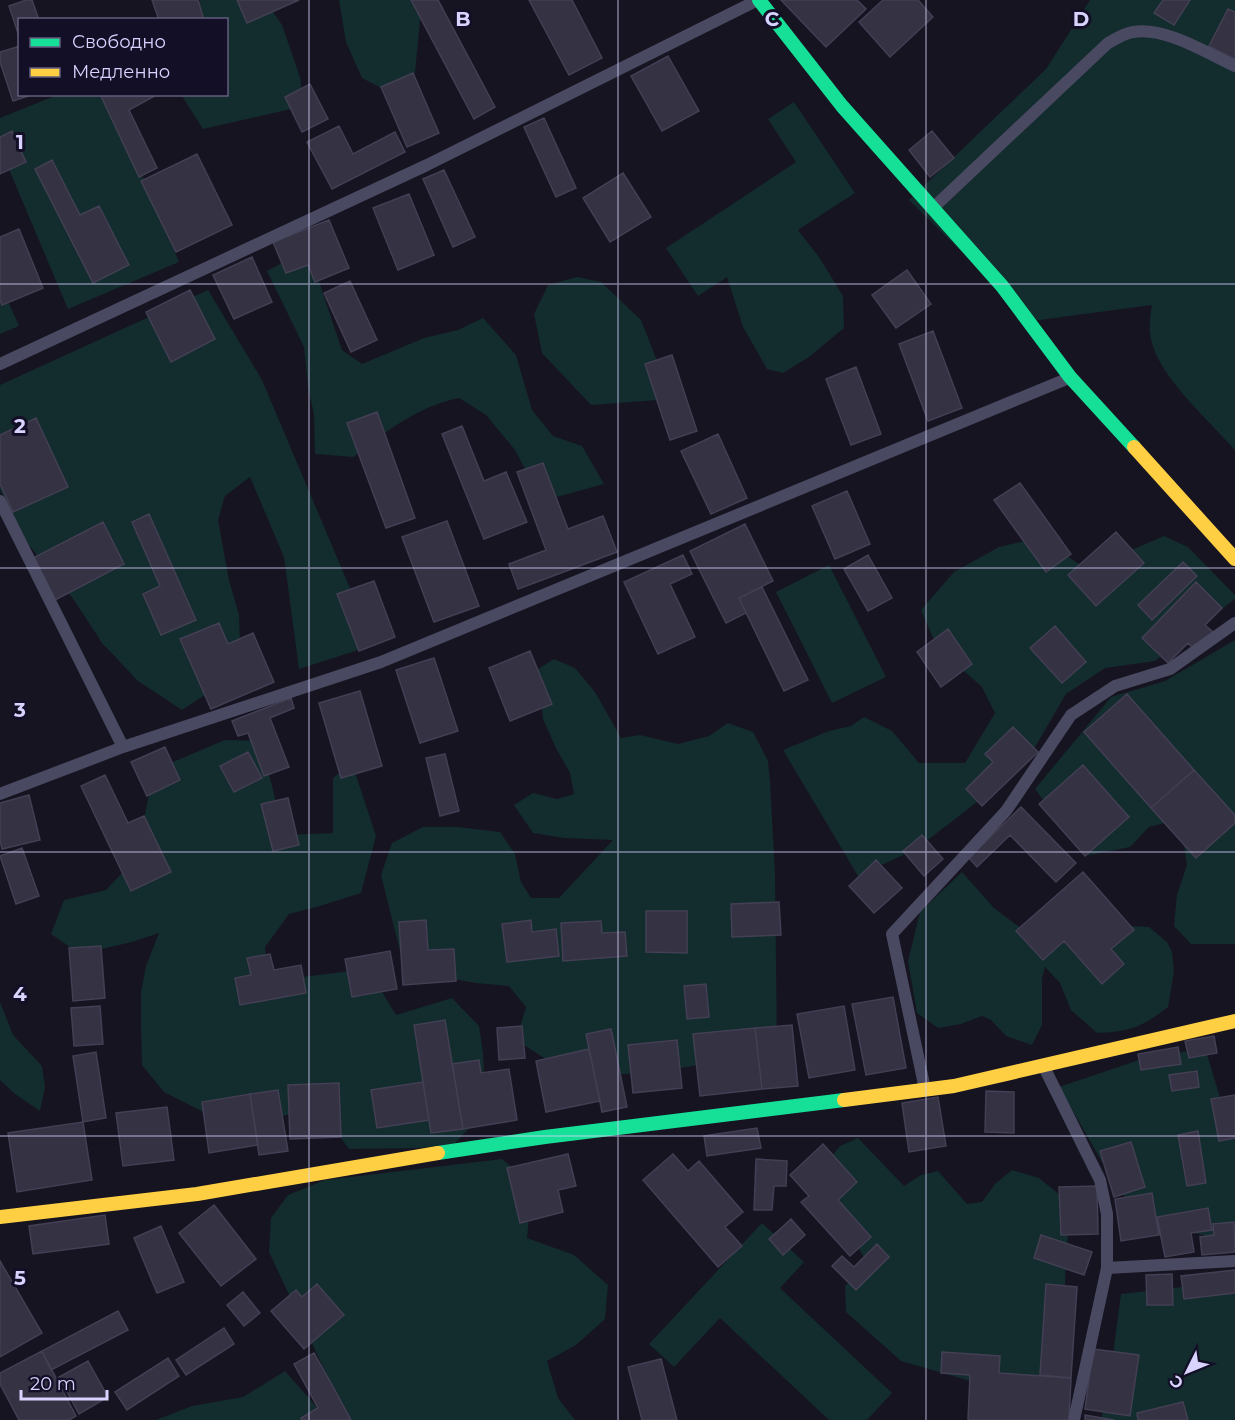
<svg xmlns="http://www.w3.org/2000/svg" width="1235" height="1420" font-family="Montserrat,sans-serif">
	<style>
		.green { fill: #132c2d }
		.building { fill: #343243; stroke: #433f54; stroke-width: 1.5 }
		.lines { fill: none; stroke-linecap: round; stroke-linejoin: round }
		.lane { stroke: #4a4962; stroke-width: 12 }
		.fast { stroke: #16e098; stroke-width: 14 }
		.slow { stroke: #ffcf43; stroke-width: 14 }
		.grid { fill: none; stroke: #d9d4ff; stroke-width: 1.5; stroke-opacity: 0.55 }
		.grid-label { font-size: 20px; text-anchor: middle; font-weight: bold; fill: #d9d4ff; stroke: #130f26; stroke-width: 6; stroke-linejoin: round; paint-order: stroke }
	</style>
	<rect width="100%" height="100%" fill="#161421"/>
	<path class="green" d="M201 0H265L282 25 300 77 304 106 203 129 182 96 226 94V20L194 19 192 6Z
		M339 0H422L412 104 362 78 346 42Z
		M1090 0H1235V450C1211 423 1160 377 1152 343 1148 330 1150 318 1152 305L1032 321 909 200 1046 69Z
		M57 95H108L179 262 68 309 0 148V118Z
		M794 102 855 193 798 230 819 257 843 296 844 328 809 357 783 373 767 369 743 327 727 277 698 296 666 248 796 162 768 119Z
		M308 249 342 350 362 364 424 338 458 330 483 318 516 355 532 410 553 436 582 446 604 484 542 501 515 450 486 415 459 398C419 406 384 432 354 457L315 454 314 415 308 386 304 347 267 271Z
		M577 277 601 282 641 320 672 399 591 405 542 353 534 314 548 285Z
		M0 283 19 326 0 334Z
		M208 290 262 380 374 645 299 669 284 557 250 477 225 496 218 520 229 580 239 615 241 671 182 710 138 681 102 643 74 600 23 538 0 490V385Z
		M1164 536 1188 547 1235 595V599L1155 661 1105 668 1066 694 1024 766 916 849 858 876 783 750 829 731 851 726 864 717 892 731 919 763H965L995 713 982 687 937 647 921 610 954 572 999 547 1038 538 1092 572 1122 554Z
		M829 565 886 677 832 703 776 592Z
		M1235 640V944H1191L1174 926 1177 895 1187 865 1180 819 1149 827 1130 847 1085 856 1035 789 1111 697 1165 681Z
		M554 659 575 668 595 692 621 738 640 735 678 744 709 736 728 723 753 732 768 761 770 782 775 873 777 1051 659 1072 574 1077 516 1040 526 1007 509 986 476 983 436 976 401 955 381 875 392 843 423 827H457L500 832 515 854 521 882 531 898H559L613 840 564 838 533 833 514 805 533 793 557 799 574 794 570 773 556 748 543 719 538 669Z
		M225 740 261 741 284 835 333 833V778L352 763 376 836 361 893 320 906 289 914 265 947 268 981 368 969 396 1015 452 998 479 1026 483 1053 486 1111 454 1144 421 1148 349 1149 319 1109 265 1119 219 1120 164 1092 142 1065 141 1027V992L146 966 159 933 132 942 80 954 51 934 64 900 106 890 136 858 154 770Z
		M962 872 994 908 1034 938 1082 923 1149 927 1167 942 1172 952 1174 971 1168 1007C1143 1027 1129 1032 1097 1033L1071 1010 1060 983 1045 967 1042 978V1025L1032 1045 1006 1036 991 1020 982 1016 961 1024 938 1028 917 1013 908 961 920 912Z
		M0 1002 13 1035 42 1066 45 1087 40 1111 15 1094 0 1080Z
		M1205 1048 1229 1127 1235 1131V1239L1224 1240 1140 1220 1104 1165 1059 1087 1139 1060Z
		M858 1138 904 1186 921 1175 938 1171 967 1204 982 1202 995 1184 1012 1170 1039 1178 1071 1204 1066 1255 1064 1314 1036 1400 901 1361 846 1312 845 1286 868 1264 845 1225 841 1203 819 1172 840 1146Z
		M502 1159 532 1183 527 1238 574 1255 608 1285 605 1319 576 1345 547 1361 558 1398 575 1420H348L269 1252 271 1218 288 1195 325 1180Z
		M762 1223 804 1262 780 1288 892 1393 867 1420H829L720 1318 674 1367 649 1344Z
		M1235 1281V1420H1101L1111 1369 1121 1294Z
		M285 1371 328 1420H156L192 1406 243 1397Z"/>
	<path class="building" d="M26 0H32L39 20H20V39L9 6Z
		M152 0H198L204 20H159Z
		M237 0H299L247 23Z
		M411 0H438L495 107 474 119Z
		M529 0H572L602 58 569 75Z
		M781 0H857L866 9 826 47Z
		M883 0H918L933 17 890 57 859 22Z
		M1163 0H1190L1174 25 1154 13Z
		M1228 9 1235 12V59L1209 46Z
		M20 46V94H34L13 101 0 62V52Z
		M668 56 699 111 662 131 631 76Z
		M413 73 439 133 407 147 381 87Z
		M310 84 328 119 302 132 285 97Z
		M100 94H158L129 110 157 168 139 177Z
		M544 118 576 188 556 197 524 127Z
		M339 126 353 154 395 132 405 152 332 189 307 142Z
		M12 131 26 162 0 174V137Z
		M932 131 954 158 930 177 909 150Z
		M197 154 232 225 176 252 141 181Z
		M52 160 80 215 99 206 129 265 93 283 35 169Z
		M444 170 475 237 453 247 423 179Z
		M623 173 651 217 610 242 583 198Z
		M409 194 434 255 398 270 373 208Z
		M329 220 349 268 315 282 308 265 286 273 273 242Z
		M19 229 43 288 2 305 0 300V237Z
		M252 257 272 302 234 319 213 275Z
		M907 270 931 304 896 328 872 295Z
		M350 281 377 340 351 352 324 293Z
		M190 290 215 339 171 362 146 312Z
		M933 331 962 408 928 421 899 344Z
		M672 355 697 431 670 440 645 364Z
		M856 367 881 434 851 445 826 379Z
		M377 412 415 518 386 528 347 423Z
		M36 418 68 487 13 512 0 484V435Z
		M462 426 484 481 506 472 527 522 484 539 442 434Z
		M718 434 747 498 711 514 681 451Z
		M543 463 568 529 603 516 617 552 518 589 509 564 546 550 517 472Z
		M1020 483 1071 554 1046 572 994 500Z
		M847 491 870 544 835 559 812 506Z
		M149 514 196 620 161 635 143 594 160 586 132 522Z
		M447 521 479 606 434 622 402 537Z
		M103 522 124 564 55 600 33 558Z
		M745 524 773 581 739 598 746 613 726 623 690 551Z
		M1116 532 1144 563 1096 606 1068 575Z
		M683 555 692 574 670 584 695 637 658 654 624 582Z
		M868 555 892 598 868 611 844 569Z
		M1183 562 1197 576 1152 620 1138 605Z
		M374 581 395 637 359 651 337 594Z
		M1196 582 1222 608 1205 625 1213 632 1195 650 1188 643 1168 663 1142 638Z
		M762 587 808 680 784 691 739 598Z
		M219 623 228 644 253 633 274 682 211 709 180 639Z
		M1055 626 1086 662 1062 683 1030 648Z
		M948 629 972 664 941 687 917 652Z
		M530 651 552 704 510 721 489 668Z
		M434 658 458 731 420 743 396 670Z
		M360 691 382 766 341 778 319 703Z
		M1127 694 1194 770 1151 808 1084 732Z
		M291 698 294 708 270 718 289 767 264 776 248 733 238 736 232 721Z
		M1013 727 1038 752 982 806 966 789 993 762 985 754Z
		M165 747 180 780 147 796 131 762Z
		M248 752 262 778 234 792 220 766Z
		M445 754 459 811 440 816 426 758Z
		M1083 765 1129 817 1085 856 1039 804Z
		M1194 770 1235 815V823L1196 858 1151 808Z
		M105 775 128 823 144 816 171 872 131 891 81 786Z
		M29 795 40 840 2 849 0 840V803Z
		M288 798 299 845 273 851 261 804Z
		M1021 807 1076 863 1056 882 1010 835 977 867 969 858Z
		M922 835 943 859 924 876 903 851Z
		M22 848 39 896 16 904 0 856Z
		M876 860 902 888 874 913 849 886Z
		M1083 872 1134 930 1111 949 1124 964 1102 984 1064 941 1043 960 1016 931Z
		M779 902 781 935 732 937 731 904Z
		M646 911H687V953L646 952Z
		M426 920 428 950 454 949 456 981 403 985 399 922Z
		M531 920 532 932 556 929 559 956 507 962 502 924Z
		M601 921 602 933 625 932 627 956 563 961 561 923Z
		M101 946 105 998 73 1001 69 948Z
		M390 951 397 989 352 997 345 959Z
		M270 954 274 970 301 965 306 993 240 1005 235 978 251 975 247 958Z
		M706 984 709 1017 687 1019 684 986Z
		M893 997 906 1068 866 1075 852 1004Z
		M100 1006 103 1044 74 1046 71 1008Z
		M844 1006 855 1070 809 1078 797 1014Z
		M445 1020 463 1129 431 1133 414 1025Z
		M792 1025 798 1086 762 1089 755 1028Z
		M522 1026 525 1058 499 1060 497 1028Z
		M755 1028 762 1089 700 1096 693 1034Z
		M611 1029 627 1107 602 1112 586 1034Z
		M1214 1036 1217 1053 1189 1058 1185 1041Z
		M677 1040 682 1088 633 1093 628 1045Z
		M1178 1047 1181 1064 1141 1070 1138 1054Z
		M589 1049 600 1101 546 1112 536 1061Z
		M96 1052 106 1118 83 1122 73 1056Z
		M479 1060 481 1073 509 1069 517 1120 463 1129 452 1064Z
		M1197 1071 1199 1087 1172 1091 1169 1075Z
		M423 1082 429 1120 377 1128 371 1090Z
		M339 1083 341 1137 290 1139 288 1085Z
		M278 1090 288 1151 259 1155 250 1094Z
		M986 1091 1014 1092V1133L985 1132Z
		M250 1094 258 1145 209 1153 202 1102Z
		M1235 1095V1138L1219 1141 1211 1099Z
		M938 1097 946 1146 909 1152 902 1103Z
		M167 1107 174 1160 123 1166 116 1113Z
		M83 1122 92 1180 17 1192 8 1133Z
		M757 1128 761 1148 707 1156 704 1136Z
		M1198 1131 1206 1183 1187 1186 1178 1135Z
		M1131 1142 1145 1187 1114 1197 1100 1151Z
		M823 1144 857 1182 838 1200 871 1237 850 1256 801 1202 809 1196 790 1175Z
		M568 1154 576 1186 558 1190 563 1212 520 1223 507 1168Z
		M673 1154 688 1171 699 1161 743 1212 725 1227 742 1246 718 1267 643 1180Z
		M756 1159 787 1161 786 1186H774L772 1210H754Z
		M1097 1186 1098 1234 1061 1235 1059 1187Z
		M1152 1193 1159 1235 1121 1241 1115 1199Z
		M214 1205 256 1259 221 1286 179 1233Z
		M1208 1208 1212 1230 1191 1233 1194 1252 1165 1257 1157 1217Z
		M105 1215 109 1244 33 1254 29 1226Z
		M791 1219 805 1235 783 1255 769 1239Z
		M1234 1222 1235 1252 1202 1255 1200 1237 1214 1235 1213 1224Z
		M161 1226 184 1282 157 1293 134 1238Z
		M1041 1235 1092 1252 1084 1275 1034 1258Z
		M877 1244 889 1257 856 1290 832 1266 842 1256 854 1267Z
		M0 1261 42 1333 0 1357Z
		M1235 1270V1293L1184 1299 1181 1276Z
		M1172 1274 1173 1305H1147L1146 1275Z
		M317 1284 344 1315 304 1349 271 1311 296 1290 302 1297Z
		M1046 1284 1077 1287 1071 1378 1040 1375Z
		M243 1292 260 1313 244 1326 227 1305Z
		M118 1311 128 1330 51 1370 42 1351Z
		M224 1328 234 1344 186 1375 176 1360Z
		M1093 1349 1139 1355 1130 1416 1085 1409Z
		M42 1351 76 1416 69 1420H19L0 1384V1373Z
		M942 1352 1000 1356 999 1373 1071 1378 1069 1420H968L970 1375 941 1373Z
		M314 1353 331 1383 351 1420H302L301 1418 318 1408 294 1364Z
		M168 1358 179 1376 127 1410 115 1392Z
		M661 1359 677 1420H642L628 1367Z
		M88 1361 108 1397 79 1414 59 1377Z
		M1183 1402 1188 1420H1138L1137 1413Z
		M1085 1415 1114 1420H1085Z"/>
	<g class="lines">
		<path class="lane" d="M934 207 1107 44C1115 39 1124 33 1133 32 1164 26 1207 53 1235 66
			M0 364 427 165 758 0
			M0 501 123 747
			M0 794 123 747 381 662 1069 378
			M1043 1065 1100 1180 1107 1214V1268
			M925 1089 892 934 1006 811 1071 715 1115 686 1170 669 1235 623
			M1074 1420 1107 1268 1235 1261"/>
		<path class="fast" d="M759 0 842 106 1002 286 1070 377 1134 447
			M438 1153 545 1137 844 1100"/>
		<path class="slow" d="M1134 447 1235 559
			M844 1100 954 1086 1235 1021
			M0 1217 197 1194 438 1153"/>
	</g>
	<path class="grid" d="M309 0V1420M618 0V1420M926 0V1420M0 284H1235M0 568H1235M0 852H1235M0 1136H1235"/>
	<g class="grid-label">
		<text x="463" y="26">B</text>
		<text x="772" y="26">C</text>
		<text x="1081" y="26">D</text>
		<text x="20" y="149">1</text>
		<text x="20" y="433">2</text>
		<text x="20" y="717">3</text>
		<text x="20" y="1001">4</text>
		<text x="20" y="1285">5</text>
	</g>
	<rect x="18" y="18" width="210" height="78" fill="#130f26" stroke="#625e7d" stroke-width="1.5"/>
	<rect x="30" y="38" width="30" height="9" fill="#16e098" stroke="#625e7d" stroke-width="1.5"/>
	<text x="72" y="48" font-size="18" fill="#d9d4ff">Свободно</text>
	<rect x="30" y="68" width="30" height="9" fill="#ffcf43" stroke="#625e7d" stroke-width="1.5"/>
	<text x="72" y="78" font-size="18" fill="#d9d4ff">Медленно</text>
	<g transform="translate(1187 1372) rotate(227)" stroke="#130f26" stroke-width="4.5" paint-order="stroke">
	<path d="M0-4.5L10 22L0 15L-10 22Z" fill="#d9d4ff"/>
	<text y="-9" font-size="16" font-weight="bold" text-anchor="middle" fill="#d9d4ff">С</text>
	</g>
	<path d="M21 1390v9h86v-9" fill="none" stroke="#d9d4ff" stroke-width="3"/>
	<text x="30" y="1390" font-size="18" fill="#d9d4ff" stroke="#130f26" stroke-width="4.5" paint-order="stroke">20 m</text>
</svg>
